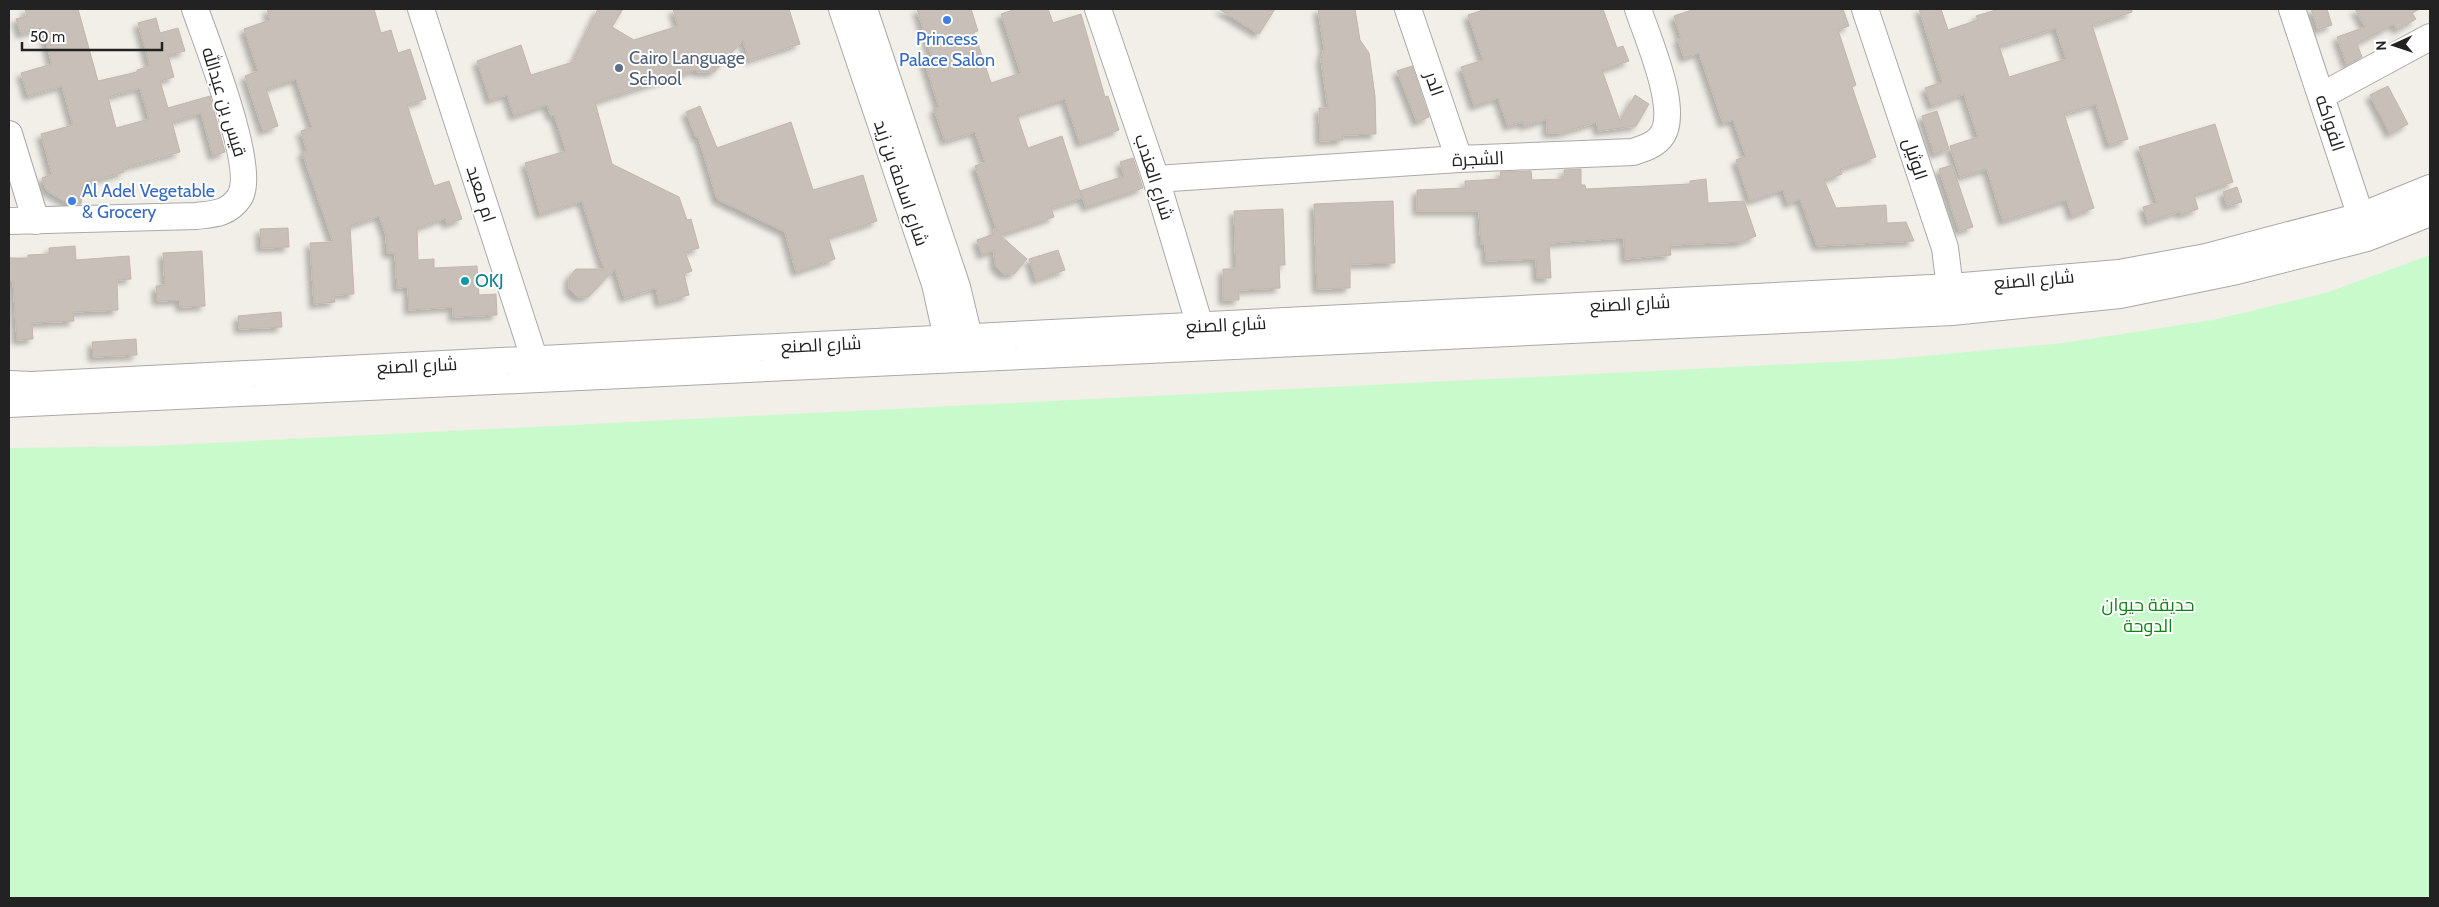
<svg xmlns="http://www.w3.org/2000/svg" width="2439" height="907" font-family="Cabin,Cairo,sans-serif">
	<style>
		.park { fill: #c8facc }
		.building { fill: #c7bfb8; stroke: #c4b6ab; fill-rule: evenodd; filter: url(#shadow) }
		.lines { fill: none; stroke-linecap: round; stroke-linejoin: round }
		.minor-casing { stroke: #a9a9a9; stroke-width: 28 }
		.minor { stroke: #fff; stroke-width: 26 }
		.shop-dot { fill: #3f7fe0; stroke: #fff; stroke-width: 2 }
		.service-dot { fill: #5c6f8a; stroke: #fff; stroke-width: 2 }
		.culture-dot { fill: #0f9aa8; stroke: #fff; stroke-width: 2 }
		.labels { text-anchor: middle; stroke-width: 4; stroke-linejoin: round; paint-order: stroke }
		.shop-label { font-size: 18px; fill: #366cbe; stroke: #fff }
		.service-label { font-size: 18px; fill: #4e5e75; stroke: #fff; text-anchor: start }
		.street-label { font-size: 18px; fill: #222; stroke: #fff }
		.culture-label { font-size: 18px; fill: #0d838f; stroke: #fff; text-anchor: start }
		.park-label { font-size: 18px; fill: #0c8416; stroke: #fff }
	</style>
	<defs>
		<filter id="shadow"><feDropShadow dx="-4.5" dy="4.5" stdDeviation="2.5" flood-color="#0004"/></filter>
	</defs>
	<rect width="100%" height="100%" fill="#f2efe9"/>
	<path class="park" d="M2430 255V898H9V448L151 446 1892 359 2063 343 2213 320 2326 293Z"/>
	<path class="building" d="M25 9H78L98 81 137 72V70L150 66 138 23 156 18 160 33 178 28 185 51 168 55 174 77 160 81 168 108 210 96 225 152 213 156 201 113 172 122 180 152 123 168 124 172 83 184 81 204H69L46 190 42 178 52 174 41 134 73 125 62 86 28 96 21 73 52 64 42 28 21 34 16 19 27 16ZM140 88 149 119 116 128 108 97Z
		M267 9H374L381 33 391 30 398 53 410 49 426 99 407 105 434 186 449 181 462 219 447 224 445 218 417 228 418 260 434 259V268L477 266 479 295 496 294 497 315 453 317V307L409 310 408 287 397 288 395 253H387L386 235 379 216 350 226 354 294 334 295 335 302 314 304 310 243 333 242 302 152 307 151 301 131 312 127 296 79 266 89 278 126 263 131 245 76 258 71 244 29 270 20Z
		M598 9H623L612 27 634 40 678 26 673 9H789L800 44 749 60 743 40 714 72H698L695 70 595 102 612 164 679 197 687 220 691 219 699 248 685 252 692 271 684 274 689 295 659 303 656 288 624 298 615 269 588 297H577L569 289V277L576 269H604L582 201 540 214 525 163 566 151 554 115 551 116 547 105 514 116 507 95 490 100 477 61 521 45 531 75 573 62Z
		M917 9H971L978 31 974 32 991 83 1021 73 1001 14 1016 9H1048L1053 23 1081 14 1105 97 1108 96 1119 130 1080 143 1065 99 1017 115 1028 148 1062 136 1082 198 1051 208 1054 217 1000 235 1027 259 1014 274H1003L995 266 994 250 982 255 977 240 994 234V229L997 231 975 166 985 162 975 132 945 141 934 109 939 107 924 60 932 57Z
		M1219 9H1275L1259 34Z
		M1318 9H1355L1360 40 1369 53 1375 96 1376 134 1343 135V140L1320 141 1319 108H1328L1321 60 1324 48Z
		M1486 9H1603L1617 48 1623 46 1629 61 1602 70 1620 121 1635 95 1649 104 1636 126 1598 131 1597 122 1561 133H1547V119L1524 126 1523 122 1508 126 1498 98 1474 106 1461 67 1483 60 1468 15Z
		M1695 9H1843L1849 26 1838 30 1856 85 1852 87 1876 157 1840 169 1842 174 1824 180 1836 208 1886 205 1887 223 1906 222 1914 241 1817 246 1800 199 1788 204 1783 190 1750 201 1736 160 1746 156 1733 120 1723 123 1699 53 1684 58 1678 39 1681 38 1674 16Z
		M1919 9H1941L1948 30 1978 20 1976 16 1999 9H2132V12L2092 25 2128 139 2109 145 2096 104 2064 114 2094 208 2072 216 2067 200 2003 221 1987 169 1960 177 1950 146 1978 137 1964 94 1932 106 1925 88 1942 82ZM2056 28 2066 59 2009 77 1999 46Z
		M2311 9H2327L2332 25 2318 30Z
		M2355 9H2420L2412 13 2416 19 2397 30 2394 24 2357 44 2362 57 2347 65 2337 37 2365 27Z
		M1412 66 1429 117 1417 122 1397 71Z
		M2388 86 2408 124 2390 134 2370 95Z
		M700 106 717 148 791 122 813 190 863 175 877 221 828 237 835 259 796 272 785 232 717 199 698 136 696 137 686 112Z
		M1937 111 1949 149 1934 154 1922 116Z
		M2215 124 2233 182 2194 195 2198 209 2181 215 2180 211 2148 222 2143 207 2157 203 2139 147Z
		M1133 158 1143 188 1086 207 1080 191 1124 176 1120 162Z
		M1952 165 1973 227 1959 231 1939 169Z
		M1581 169V185H1585L1586 189 1690 184V181L1706 179 1708 203 1744 201 1756 236 1741 242 1670 245 1671 255 1625 259 1624 238 1549 243 1551 278H1537L1536 259 1486 261 1485 244H1481L1479 211H1417V190L1465 188V181L1501 179 1500 172 1531 171 1532 180 1564 179V170Z
		M2237 187 2242 202 2227 206 2223 192Z
		M1393 201 1395 263 1350 264V288L1317 289 1314 204Z
		M1283 209 1285 265H1279L1280 288 1239 290V300H1223V269H1236L1234 211Z
		M288 228 289 247 261 248 260 229Z
		M75 246 76 260 129 256 131 279 117 280 118 310 73 312 74 321 32 323 33 339 17 340 13 281H9V258H28V255L49 254V248Z
		M1058 250 1065 270 1036 280 1029 259Z
		M202 251 205 306 180 307V300L157 301 156 286 165 285 163 253Z
		M281 312 282 327 239 329 238 316Z
		M136 339 137 355 93 357 92 342Z"/>
	<g class="lines">
		<defs>
			<path id="minor" d="M421 9 535 361 536 377
				M842 9 935 284 947 338V354
				M864 9 957 287 969 337 970 353
				M1098 9 1156 179 1200 326 1199 342
				M1408 9 1459 159
				M1865 9 1945 248 1952 305
				M2292 9 2366 232
				M2321 96 2430 37
				M9 134 36 221
				M1156 179 1459 159 1633 152C1642 149 1653 146 1660 138 1682 114 1647 37 1638 9
				M9 221 196 216C213 214 228 214 239 198 258 171 207 43 195 9
				M9 384 32 385 1951 287 2119 273 2206 257 2361 216 2430 188
				M9 404 1952 312 2120 295 2237 271 2367 238 2430 213"/>
		</defs>
		<use href="#minor" class="minor-casing"/>
		<use href="#minor" class="minor"/>
	</g>
	<g class="shop-dot">
		<circle cx="947" cy="20" r="5"/>
		<circle cx="72" cy="201" r="5"/>
	</g>
	<circle class="service-dot" cx="619" cy="68" r="5"/>
	<circle class="culture-dot" cx="465" cy="281" r="5"/>
	<g class="labels">
		<g class="shop-label">
			<text x="947" y="45">Princess<tspan x="947" dy="21">Palace Salon</tspan></text>
			<text x="82" y="197" text-anchor="start">Al Adel Vegetable<tspan x="82" dy="21">&amp; Grocery</tspan></text>
		</g>
		<g class="service-label">
			<text x="629" y="64">Cairo Language<tspan x="629" dy="21">School</tspan></text>
		</g>
		<g class="street-label">
			<text transform="translate(1434 84) rotate(71)" y="6">الدر</text>
			<text transform="translate(224 102) rotate(73)" y="6">قيس بن عبدالله</text>
			<text transform="translate(2330 123) rotate(72)" y="6">الفواكه</text>
			<text transform="translate(1478 159) rotate(-3)" y="6">الشجرة</text>
			<text transform="translate(1915 159) rotate(72)" y="6">الوثيل</text>
			<text transform="translate(1154 177) rotate(72)" y="6">شارع العندب</text>
			<text transform="translate(901 183) rotate(71)" y="6">شارع اسامة بن زيد</text>
			<text transform="translate(481 194) rotate(72)" y="6">ام معبد</text>
			<text transform="translate(2034 280) rotate(-5)" y="6">شارع الصنع</text>
			<text transform="translate(1630 304) rotate(-3)" y="6">شارع الصنع</text>
			<text transform="translate(1226 325) rotate(-3)" y="6">شارع الصنع</text>
			<text transform="translate(821 345) rotate(-3)" y="6">شارع الصنع</text>
			<text transform="translate(417 366) rotate(-3)" y="6">شارع الصنع</text>
		</g>
		<g class="culture-label">
			<text x="475" y="287">OKJ</text>
		</g>
		<g class="park-label">
			<text x="2148" y="611">حديقة حيوان<tspan x="2148" dy="21">الدوحة</tspan></text>
		</g>
	</g>
	<rect width="2439" height="907" fill="none" stroke="#222222" stroke-width="20"/>
	<g transform="translate(2394 45) rotate(267)" stroke="#ffffff" stroke-width="4" paint-order="stroke">
	<path d="M0-4L9 19L0 12L-9 19Z" fill="#222222"/>
	<text y="-8" font-size="14" font-weight="bold" text-anchor="middle" fill="#222222">N</text>
	</g>
	<path d="M22 42v8h140v-8" fill="none" stroke="#222222" stroke-width="2.5"/>
	<text x="30" y="42" font-size="15" fill="#222222" stroke="#ffffff" stroke-width="4" paint-order="stroke">50 m</text>
</svg>
